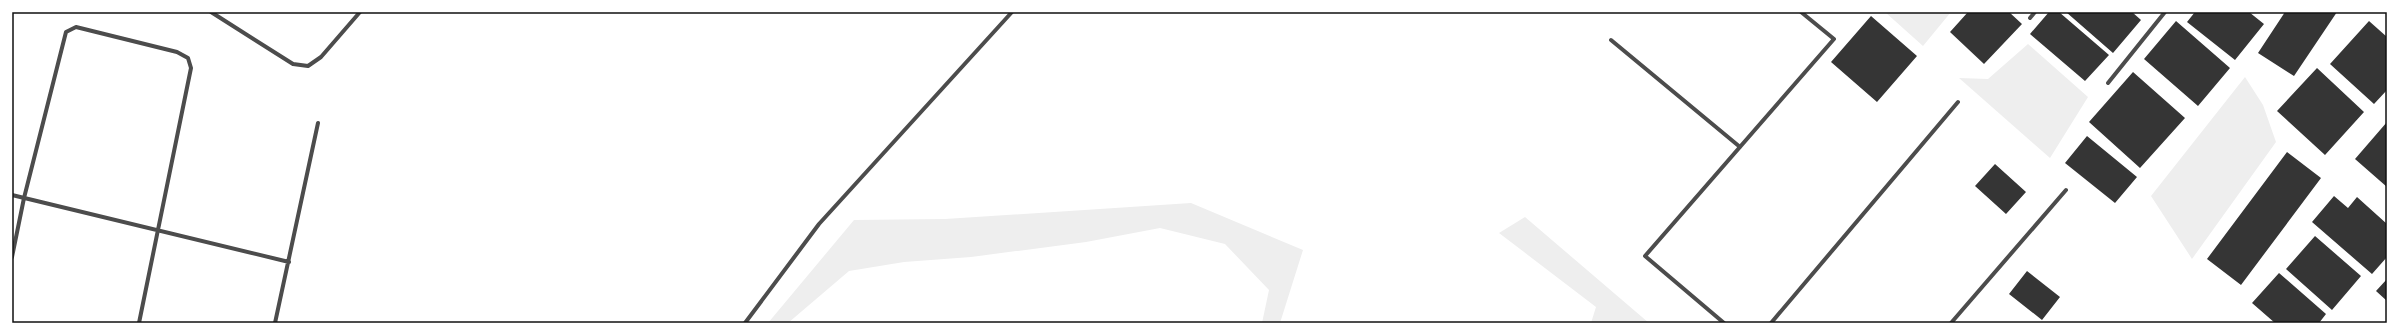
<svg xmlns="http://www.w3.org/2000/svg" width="2399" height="335" font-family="Poppins,sans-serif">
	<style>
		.green { fill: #eee }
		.building { fill: #353535 }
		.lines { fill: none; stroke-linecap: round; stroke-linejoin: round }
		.minor { stroke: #4c4c4c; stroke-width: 4 }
		.neatline { fill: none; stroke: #111; stroke-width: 1.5 }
	</style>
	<rect width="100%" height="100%" fill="#fff"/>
	<path class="green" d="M1885 12H1951L1923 46Z
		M2028 44 2088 97 2050 158 1959 78 1988 79Z
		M2245 77 2263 105 2276 142 2192 259 2151 196Z
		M1191 203 1303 250 1280 323H1262L1269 290 1225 244 1160 228 1086 242 971 257 904 262 849 271 788 323H768L854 220 945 219Z
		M1525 217 1649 323H1591L1596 307 1499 233Z"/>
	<path class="building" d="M1968 12H2009L2022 24 1984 64 1950 32Z
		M2049 12H2059L2109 55 2085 81 2030 34Z
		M2066 12H2132L2141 20 2113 53Z
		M2195 12H2249L2264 24 2235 60 2187 22Z
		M2285 12H2337L2294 76 2258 53Z
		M1871 16 1917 56 1877 102 1831 62Z
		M2176 21 2230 68 2198 106 2144 59Z
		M2369 21 2387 37V90L2374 104 2330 64Z
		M2317 68 2364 112 2325 155 2277 111Z
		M2133 72 2185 118 2140 168 2089 122Z
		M2387 122V187L2355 159Z
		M2087 136 2137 177 2115 203 2065 163Z
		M2287 152 2321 178 2241 285 2207 259Z
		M1995 164 2026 192 2006 214 1975 186Z
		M2334 196 2348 208 2357 197 2387 224V257L2372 274 2312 222Z
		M2315 236 2361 276 2332 310 2286 269Z
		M2027 271 2060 297 2042 320 2009 294Z
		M2279 273 2326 314 2319 323H2275L2252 303Z
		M2387 279V301L2376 291Z"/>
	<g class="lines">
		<path class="minor" d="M211 12 293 64 308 66 321 57 360 12
			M2030 18 2035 12
			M1611 40 1740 147
			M2108 83 2165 12
			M12 195 289 262
			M12 257 24 198 66 32 76 27 177 52 188 58 191 68 139 323
			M275 323 318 123
			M745 323 819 224 1012 12
			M1724 323 1645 256 1834 39 1801 12
			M1771 323 1958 102
			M1951 323 2066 190"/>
	</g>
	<rect width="2399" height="335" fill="none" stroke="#ffffff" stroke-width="26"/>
	<rect x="13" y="13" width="2373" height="309" class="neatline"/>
</svg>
